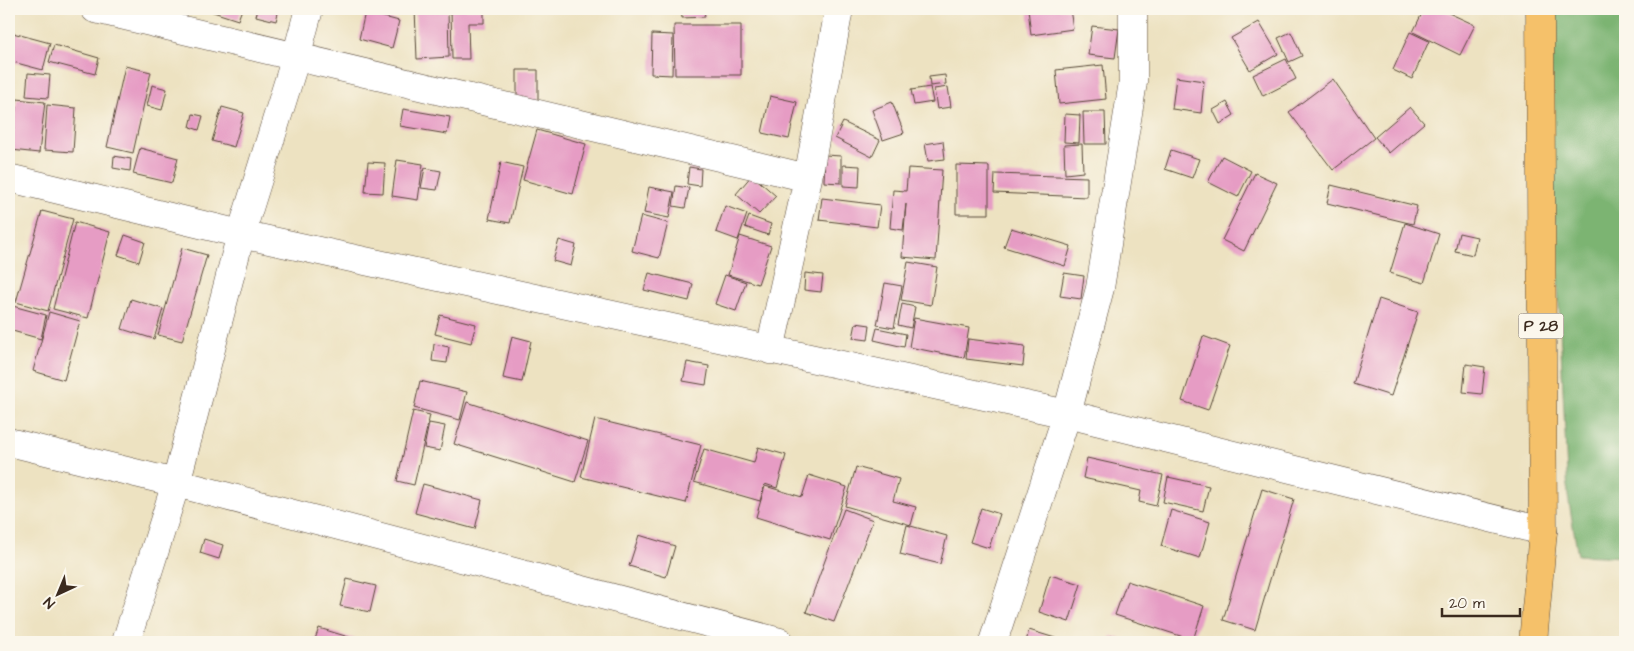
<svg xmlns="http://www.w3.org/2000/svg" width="1634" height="651" viewBox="0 0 1634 651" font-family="'Architects Daughter',sans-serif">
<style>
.forest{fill:#7bb472;stroke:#5b6f48}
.building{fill:#e69cc4}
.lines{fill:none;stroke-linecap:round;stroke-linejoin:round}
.minor-casing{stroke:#564636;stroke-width:29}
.primary-casing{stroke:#564636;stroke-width:29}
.minor{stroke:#fff;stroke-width:28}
.primary{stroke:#f5c16b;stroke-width:28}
.labels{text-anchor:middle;stroke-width:4;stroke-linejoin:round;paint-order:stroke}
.shield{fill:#fbf7ec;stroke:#75685c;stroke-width:1}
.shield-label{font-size:15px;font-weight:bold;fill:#3b2a1e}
</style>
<rect width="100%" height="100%" fill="#fbf7ec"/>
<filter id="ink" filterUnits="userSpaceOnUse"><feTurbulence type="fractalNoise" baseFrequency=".02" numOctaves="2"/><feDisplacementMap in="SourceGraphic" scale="10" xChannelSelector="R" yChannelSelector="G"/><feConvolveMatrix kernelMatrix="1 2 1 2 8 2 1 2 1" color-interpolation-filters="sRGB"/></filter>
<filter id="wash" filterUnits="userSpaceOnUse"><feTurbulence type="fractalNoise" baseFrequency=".0096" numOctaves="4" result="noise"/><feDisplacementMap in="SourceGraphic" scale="20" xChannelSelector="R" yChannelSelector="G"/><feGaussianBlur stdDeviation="1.12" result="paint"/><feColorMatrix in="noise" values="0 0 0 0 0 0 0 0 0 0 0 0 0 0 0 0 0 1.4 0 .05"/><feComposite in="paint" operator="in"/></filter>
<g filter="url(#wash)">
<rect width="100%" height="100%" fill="#ede2c1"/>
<path class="forest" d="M1545 9H1625V557L1578 555 1568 496Z"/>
<g id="blocks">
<path class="building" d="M204 9H242L238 20Z
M258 9H279L276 21 256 16Z
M415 9H448L449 57 417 59Z
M451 9H484V23H468L469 59H452Z
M681 9H704L705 17 682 18Z
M1028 9H1070L1073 29 1031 35Z
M1424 9H1440L1475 25 1460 55 1413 32Z
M365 12 399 21 392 48 359 39Z
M1259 22 1278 54 1250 70 1231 38Z
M674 25H741V75H675Z
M1092 26 1119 29 1115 58 1088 55Z
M9 32 50 43 43 70 9 61Z
M1291 32 1302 56 1289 62 1278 38Z
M1410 32 1429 41 1412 79 1393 70Z
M652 34 673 35 672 75 651 74Z
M54 45 99 58 95 74 49 62Z
M1286 59 1296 79 1263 96 1253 75Z
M1103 65 1106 99 1059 104 1056 70Z
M125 66 151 72 133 153 107 147Z
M517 70H538V103H517Z
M28 73 50 75 48 98 26 96Z
M945 75 946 84 930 86 929 77Z
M1176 77 1204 81 1201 113 1172 109Z
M1333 79 1374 138 1333 170 1289 112Z
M152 85 167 89 162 110 147 106Z
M930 87 933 102 914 105 911 90Z
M948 87 951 107 937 109 934 89Z
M770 96 797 102 789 139 762 133Z
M17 99 45 102 39 153 11 150Z
M892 102 904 133 883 140 872 110Z
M1227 102 1234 115 1220 124 1213 110Z
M47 105 76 108 73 152 44 150Z
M222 107 244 113 234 147 212 141Z
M1410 107 1424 123 1389 153 1375 137Z
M403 109 450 117 447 134 400 126Z
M1083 112H1105L1106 144H1084Z
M193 114 203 116 199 130 190 127Z
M1065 114 1080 115 1079 143 1064 142Z
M843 122 880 140 872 157 835 138Z
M537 130 586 144 573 194 523 180Z
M943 141 945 159 928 161 925 144Z
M1082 144 1083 172 1065 174 1064 145Z
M140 148 178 158 172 183 133 174Z
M1171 150 1199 159 1192 178 1165 169Z
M825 155 841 156V183L824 182Z
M114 156 131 159 130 171 113 168Z
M1222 156 1251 171 1238 197 1208 182Z
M397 160 423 164 418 200 392 196Z
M368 162 385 163 383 193 365 192Z
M501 162 523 167 510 223 489 219Z
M843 165 860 166 859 187 843 186Z
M956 165 989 166V214H956Z
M689 167 701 169 700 186 687 184Z
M425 168 441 171 437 190 421 188Z
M908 168 942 170 936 260 902 257 906 204 903 230 890 228 893 190 906 191Z
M1255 173 1277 183 1244 251 1222 240Z
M995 174 1087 177V197L994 193Z
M752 175 776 196 759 214 736 194Z
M1331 185 1417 206 1413 224 1327 203Z
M676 186 689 188 685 208 673 206Z
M649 187 674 192 669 218 644 213Z
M822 198 880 205 877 227 819 220Z
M725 206 747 214 738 240 716 232Z
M42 211 73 219 48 311 16 302Z
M641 216 668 223 659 258 632 251Z
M749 216 771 224 768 235 745 227Z
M75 222 110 232 88 318 53 309Z
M1405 223 1439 234 1424 283 1390 273Z
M1011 228 1071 246 1065 266 1004 247Z
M1459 233 1477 237 1473 255 1455 251Z
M125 235 145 242 139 262 118 255Z
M740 236 771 246 758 284 728 275Z
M559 240 576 245 571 266 553 261Z
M182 248 207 255 182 341 158 335Z
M908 262 937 267 931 305 901 300Z
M649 273 693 284 689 301 644 290Z
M805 273 823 275 821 292 804 290Z
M1064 273 1084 276 1081 299 1060 296Z
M725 275 746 282 736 311 715 304Z
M885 283 902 286 894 328 877 325Z
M131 299 163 309 154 339 122 329Z
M1379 299 1418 312 1391 396 1353 384Z
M902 304 915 307 911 328 898 325Z
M9 305 46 315 41 339 9 330Z
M49 312 80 321 64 380 33 371Z
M440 315 476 324 471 343 435 334Z
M914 318 969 328 964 358 909 347Z
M856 323 870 325 868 340 853 338Z
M877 328 906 334 904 347 874 340Z
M512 336 531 341 522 382 503 378Z
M1203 336 1230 346 1208 410 1182 401Z
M968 339 1025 346 1023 366 966 359Z
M434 344 449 347 447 363 432 361Z
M687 362 709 366 706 385 683 381Z
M1466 364 1485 367 1482 394 1463 392Z
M420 381 467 392 460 420 414 408Z
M467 402 588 441 575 482 454 444Z
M413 411 430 415 414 485 397 481Z
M595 419 701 445 686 503 581 477Z
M429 423 445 426 440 451 424 448Z
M758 447 786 455 777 488 765 484 760 501 694 482 704 449 754 463Z
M1087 458 1163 475 1156 506 1139 502 1141 491 1083 478Z
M856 467 899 479 893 501 916 507 911 525 845 506Z
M809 475 847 487 830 540 756 517 765 486 802 497Z
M1168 477 1209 486 1203 511 1163 502Z
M423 484 482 500 475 529 415 513Z
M1262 489 1294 499 1255 630 1223 620Z
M981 508 1000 514 989 548 970 542Z
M844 509 873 520 834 622 806 612Z
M1171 510 1210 522 1200 558 1161 546Z
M907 525 947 536 940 564 900 554Z
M639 535 675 546 666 577 629 566Z
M204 539 223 545 219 559 200 553Z
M1050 575 1081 584 1069 622 1039 612Z
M347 579 376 586 370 612 340 606Z
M1127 581 1204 606 1193 640 1115 615Z
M319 628 355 639 354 642H314Z
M1029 630 1068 642H1026Z
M1111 636 1132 642H1109Z"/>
</g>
</g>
<g filter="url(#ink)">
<use href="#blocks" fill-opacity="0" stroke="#564636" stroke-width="1"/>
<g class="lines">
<defs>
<path id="minor" d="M95 9 808 178
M9 178 241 234 1067 414 1543 531
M770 350 808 178 839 9
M9 442 176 483 780 642
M126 642 176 483 241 234 296 57 309 9
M993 642 1067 414 1100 288 1133 82V9"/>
<path id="primary" d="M1533 642 1543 531 1540 9"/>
</defs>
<use href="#minor" class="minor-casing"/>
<use href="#primary" class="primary-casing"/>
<use href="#minor" class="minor"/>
<use href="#primary" class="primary"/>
</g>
</g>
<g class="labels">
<rect class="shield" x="1518.5" y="313.5" width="45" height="25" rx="4"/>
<g class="shield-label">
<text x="1541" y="331">P 28</text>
</g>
</g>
<rect width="1634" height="651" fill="none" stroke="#fbf7ec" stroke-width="30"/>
<g transform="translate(58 594) rotate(224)" stroke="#fbf7ec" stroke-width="4" paint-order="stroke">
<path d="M0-4L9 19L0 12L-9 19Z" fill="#3b2a1e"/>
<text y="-8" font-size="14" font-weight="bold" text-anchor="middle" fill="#3b2a1e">N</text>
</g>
<path d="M1442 608v8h78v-8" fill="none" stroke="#3b2a1e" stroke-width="2.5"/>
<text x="1449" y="608" font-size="15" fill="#3b2a1e" stroke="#fbf7ec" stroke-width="4" paint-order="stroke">20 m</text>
</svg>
